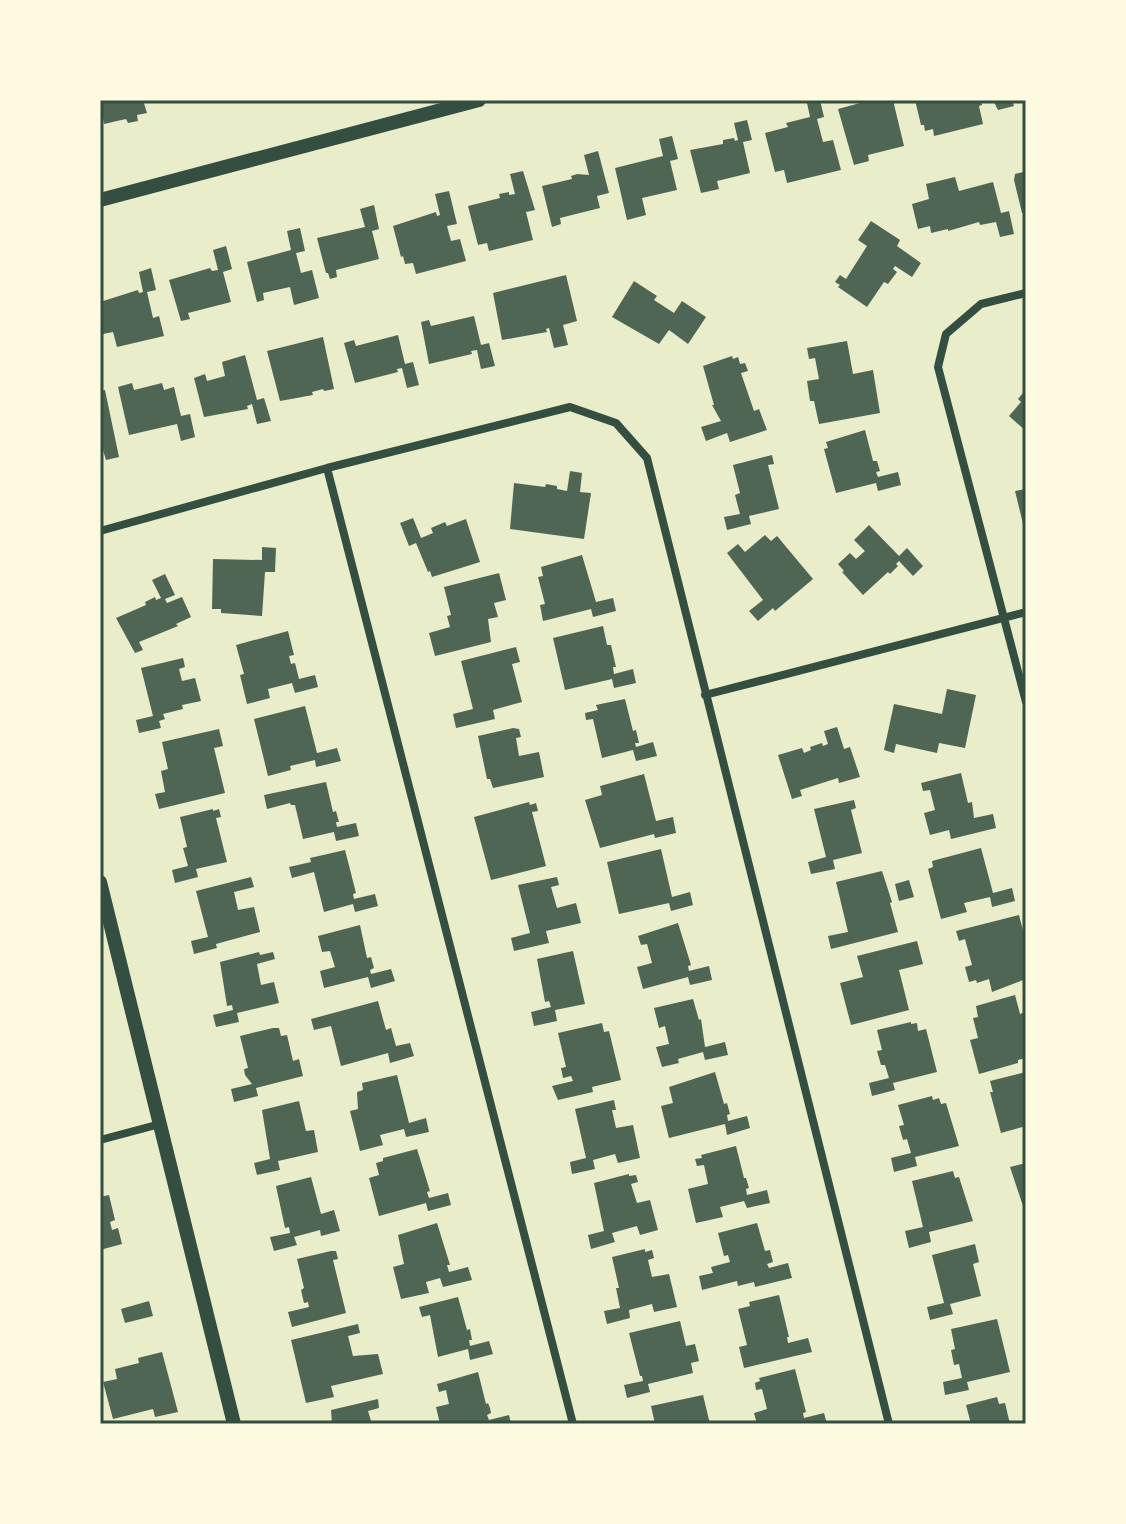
<svg xmlns="http://www.w3.org/2000/svg" width="1126" height="1524" viewBox="0 0 1126 1524" font-family="Quicksand,sans-serif">
<style>
.building{fill:#4f6655}
.lines{fill:none;stroke-linecap:round;stroke-linejoin:round}
.minor{stroke:#344e41;stroke-width:8}
.tertiary{stroke:#344e41;stroke-width:14}
.neatline{fill:none;stroke:#344e41;stroke-width:3}
</style>
<rect width="100%" height="100%" fill="#e9edc9"/>
<path class="building" d="M100 100H143L147 113 137 115 138 121 128 123 126 119 104 124Z
M820 100 824 117 817 119 823 142 833 140 841 170 787 183 784 170 775 172 765 133 788 127 786 123 810 117 807 103Z
M871 100H893L904 146 868 155 869 161 854 165 838 109Z
M915 100H981L982 105 979 106 983 124 934 136 933 129 925 131 924 125H921Z
M993 100H1012L1014 106 998 110Z
M747 120 752 140 743 142 750 173 717 181 719 189 701 193 690 150 723 144V140L734 138 735 141 738 140 734 123Z
M672 136 678 159 670 161 677 190 642 198 646 215 627 220 615 168 663 156 659 139Z
M598 151 609 193 597 196 600 208 560 218 561 224 552 227 542 186 572 179 571 176 577 174 589 175 584 155Z
M523 171 535 210 526 212 533 240 489 251 487 243 478 245 468 206 500 198 499 194 509 192V195L515 194 510 174Z
M1023 172 1026 178V213H1022L1014 180 1015 174Z
M955 177 959 191 993 182 1001 213 1009 211 1014 234 1000 237 996 222 980 225 979 222 948 231V229L931 233 930 226 918 229 912 204 929 199 926 184Z
M449 191 457 224 447 226 451 241 460 239 466 261 416 274 413 263 405 264 403 256 401 257 393 226 436 212 437 216 440 215 435 194Z
M374 205 379 229 372 231 379 259 336 270 337 277 330 279 328 273H326L317 238 365 227 360 209Z
M871 221 900 240 897 246 921 263 912 277 895 266 893 269 897 272 888 284 884 282 867 307 838 287 840 285 835 282 840 275 846 279 867 246 858 240Z
M300 228 305 251 296 253 301 273 312 270 319 298 294 305 290 287 263 293 264 300 257 302 247 262 291 250 287 231Z
M226 246 232 269 223 272 231 302 188 313 190 319 181 321 169 280 210 268 212 271 218 270 213 250Z
M151 268 156 290 147 292 153 318 159 316 164 336 117 347 113 332 103 334 100 302 138 290 139 293 143 292 139 272Z
M566 275 577 321 563 325 568 345 554 348 549 328 546 329 547 332 502 340 493 293Z
M634 281 657 296 654 300 674 313 682 301 706 317 688 344 669 330 659 344 612 317Z
M474 316 481 345 489 343 495 366 481 369 477 350 471 351 472 354 429 364 421 322 429 320 431 326Z
M398 335 405 364 413 362 419 385 407 388 402 368 397 369 398 372 355 383 344 343 354 340 356 346Z
M323 337 334 389 324 391 323 389 312 392 313 395 280 401 267 351Z
M847 341 853 374 873 370 880 413 819 424 814 401H810L807 381 819 379 815 358 809 359 807 348Z
M245 355 257 400 264 398 271 421 257 424 252 404 247 406 248 409 204 417 194 378 205 374 207 381 225 376 222 362Z
M732 356 733 359 738 357 740 364 745 363 748 371 741 373 754 411 759 409 767 430 730 442 727 433 706 441 701 427 721 421 712 405H714L703 366Z
M132 383 134 390 162 383 164 390 174 387 181 416 190 414 195 437 181 441 177 424 129 435 118 387Z
M1026 389V431L1009 416 1021 402 1018 399Z
M105 390 119 457 106 460 100 440V391Z
M865 430 873 461H877L880 471 876 472 878 477 898 472 901 485 878 491 876 483 836 493 824 449 828 448 826 442Z
M772 455 774 464 768 465 779 509 749 516 751 524 727 530 724 517 740 514 735 495 740 493 733 465Z
M570 471 582 473 580 492 591 493 584 539 510 529 514 483 545 487 546 484 557 486V489L567 491Z
M1026 489V532H1025L1015 491Z
M413 518 421 538 433 533 431 528 445 522 447 526 466 519 480 562 432 577 430 571 428 572 416 543 409 546 400 523Z
M869 525 899 556 907 548 923 566 913 576 899 561 896 564 898 566 890 574 888 572 863 595 842 572 844 571 838 564 850 553 856 559 865 551 854 540Z
M765 535 771 541 777 536 813 579 775 611 773 608 758 621 749 611 763 600 727 553 738 544 745 552Z
M262 547 276 548 275 572H265L262 616 221 613V609H212L213 559 262 560Z
M582 555 596 602 613 598 616 611 593 617 591 609 543 621 540 605 545 604 538 577 543 576 541 567Z
M499 573 506 600 494 603 498 617 488 619 491 642 435 656 429 633 450 627 447 616 451 615 444 587Z
M165 574 175 595 165 599 167 603 182 597 191 617 176 624 178 626 139 642 143 650 135 653 116 618 146 605 145 602 155 597 156 600 161 598 152 580Z
M603 626 607 645H611L616 667H613L614 674 633 669 636 683 614 688 612 679 565 690 553 638Z
M288 631 294 655 289 656 291 664 295 663 299 679 315 675 318 687 295 693 292 683 268 689 270 698 247 704 240 675 244 674 236 645Z
M516 647 520 662 512 664 522 702 493 710 495 719 456 728 453 714 473 709 461 661Z
M183 658 185 667 179 669 182 681 195 678 201 701 182 705 183 709 163 714 165 719 159 721 161 728 139 733 136 720 153 716 141 668Z
M947 689 976 695 965 748 939 743 937 753 896 744 894 753 884 750 894 704 942 714Z
M625 699 633 731 636 730 639 743H635L636 747 653 742 657 756 636 761 633 750 602 758 593 719 586 720 585 713 598 710 596 705Z
M305 706 317 753 337 748 341 761 316 767 315 760 290 766 291 770 268 776 254 719Z
M837 727 844 749 850 747 860 777 839 783 838 778 800 790 802 796 792 799 778 755 802 748 804 753 811 750 810 747 822 743 823 746 828 744 824 731Z
M513 728 519 729 521 737 516 738 519 756 539 752 544 777 493 788 490 779H487L478 736Z
M219 729 223 746 214 748 225 793 159 809 155 794 165 792 161 771 168 769 162 742Z
M961 773 968 803 972 802 974 818 993 814 996 828 951 839 949 830 930 835 924 813 935 810 930 790 923 791 921 783Z
M644 774 656 821 673 817 676 833 655 838 654 834 600 848 585 800 602 795 600 786Z
M326 782 333 812 336 811 339 822H336L337 827 356 823 359 836 336 841 334 832 303 839 295 805H291L290 803 267 809 264 795Z
M854 800 856 808 851 810 862 853 833 860 835 869 811 874 808 862 826 857 814 809Z
M529 802 530 805 536 803 538 811 532 812 546 866 491 880 474 817Z
M213 809V811L219 809 221 817 216 818 227 862 196 869 198 877 175 883 172 870 188 866 183 848 187 847 180 817Z
M981 848 993 893 1012 888 1015 901 992 907 990 897 964 903 967 912 941 919 928 869 933 867 932 861Z
M661 849 672 897 690 892 693 905 671 911 669 903 619 914 607 862Z
M345 850 356 893 353 894 354 899 375 894 378 906 355 912 353 904 324 912 314 872 292 878 289 867 311 862 310 858Z
M882 871 892 902 890 903 898 932 831 949 828 936 848 932 836 882Z
M251 877 254 887 234 892 238 910 254 907 260 932 216 944 217 948 194 954 191 941 208 937 196 891Z
M557 877 559 885 551 887 557 908 576 903 581 923 546 931 549 943 514 951 511 938 530 933 518 885Z
M909 880 914 897 899 901 895 884Z
M1019 915 1026 942V979L992 992 989 979 977 983 976 980 969 982 965 967 972 965 965 939 959 941 956 931Z
M678 923 691 965 688 966 689 971 709 966 712 980 690 985 688 977 643 989 637 967 652 963 647 944 641 945 638 936Z
M360 925 367 958 371 957 374 968 370 970 371 974 391 969 395 981 371 988 368 977 324 988 320 971 335 967 330 951 322 952 318 936Z
M917 941 923 964 899 970 909 1010 851 1025 840 983 863 977 857 956Z
M573 951 585 1004 555 1010 557 1021 534 1026 531 1012 551 1007 549 1001 545 1002 537 959Z
M259 952 260 955 273 952 275 959 257 964 261 985 274 982 279 1003 237 1013 239 1022 216 1027 213 1015 233 1010 232 1005 227 1006 220 962Z
M1015 995 1020 1014 1025 1012 1026 1015V1028L1024 1029 1026 1058 1018 1060V1063L979 1074 970 1040 978 1038 973 1018 978 1017 976 1006Z
M693 999 699 1020 701 1019 705 1047 725 1042 728 1055 705 1060 703 1052 678 1059 679 1063 662 1067 656 1047 669 1044 665 1026 659 1028 654 1008Z
M378 1001 386 1030 391 1028 396 1046 410 1043 414 1056 390 1063 388 1053 341 1066 331 1026 314 1030 311 1019Z
M911 1022V1024L917 1023 918 1031 926 1029 937 1072 893 1083 895 1090 872 1096 869 1083 889 1078 885 1065H881L877 1051 882 1050 877 1030Z
M602 1023 604 1032 609 1031 621 1080 592 1087 593 1092 558 1100 552 1086 573 1081 571 1076 563 1078 561 1068 566 1067 558 1033Z
M273 1028H279L281 1036 287 1035 293 1061 299 1059 303 1076 256 1088 258 1096 234 1102 231 1089 252 1084 245 1075 244 1069 248 1068 240 1036Z
M715 1072 724 1104 727 1103 730 1114 727 1115 728 1121 747 1116 750 1128 727 1135 725 1124 669 1138 661 1106 673 1103 669 1087Z
M1026 1072V1126L1001 1133 990 1092H993L990 1081Z
M397 1075 409 1123 426 1118 429 1132 406 1137 404 1129 380 1135 383 1145 360 1151 350 1111 358 1109 357 1092 363 1090 362 1083Z
M932 1096 933 1100 939 1098 941 1104 946 1103 959 1146 915 1157 917 1166 894 1172 891 1158 911 1153 907 1139 903 1140 899 1126 904 1125 898 1105Z
M614 1100 616 1110H612L616 1128 633 1125 640 1158 618 1163 615 1154 593 1160 595 1169 572 1174 570 1162 586 1158 575 1109Z
M299 1101 306 1131 314 1130 318 1152 278 1161 280 1170 257 1175 254 1163 270 1159 262 1110Z
M736 1146 744 1178H746L749 1188 746 1189 747 1195 767 1190 770 1203 747 1208 744 1201 720 1207 723 1217 696 1223 688 1189 708 1184 704 1165 697 1166 695 1159 702 1158 701 1155Z
M417 1149 430 1191 427 1192 429 1198 448 1193 451 1205 428 1211 426 1203 379 1216 369 1178 379 1175 376 1163 383 1161V1158Z
M1026 1163V1205L1023 1206 1010 1167Z
M953 1171 955 1178 959 1177 973 1221 929 1232 931 1242 909 1248 905 1231 923 1227 912 1181Z
M629 1174V1176L636 1175 638 1182 631 1184 637 1203 650 1200 658 1230 640 1235 637 1226 612 1233 615 1242 591 1249 588 1235 604 1231 594 1183Z
M311 1177 321 1214 334 1210 340 1231 321 1236 320 1230 294 1237 297 1245 274 1251 270 1237 290 1233 289 1227 285 1228 276 1186Z
M109 1195 115 1220 110 1222 112 1230 118 1228 122 1244 100 1250V1197Z
M437 1223 450 1265H447L449 1272 468 1267 472 1280 443 1287 440 1278 426 1282 429 1293 401 1299 393 1267 404 1264 398 1235Z
M757 1223 765 1251 770 1250 773 1262 767 1264 769 1268 788 1263 792 1278 755 1287 754 1282 738 1286 737 1281 702 1290 699 1276 713 1273 711 1267 730 1262 728 1255 724 1256 718 1233Z
M975 1244 979 1262 973 1264 981 1296 950 1304 953 1314 930 1320 927 1307 944 1303 932 1255Z
M645 1249V1252L652 1250 654 1258 648 1260 652 1277 669 1274 677 1307 654 1312 652 1304 629 1310 630 1318 607 1324 604 1311 620 1308 616 1288H619L612 1257Z
M331 1251H336L338 1259 333 1260 346 1313 292 1327 288 1312 309 1307 308 1302 304 1303 301 1290 304 1288 297 1259Z
M779 1295 789 1337H787L788 1343 808 1338 812 1352 744 1368 739 1347 747 1345 738 1309 750 1306 749 1302Z
M458 1297 467 1330 470 1329 472 1340H469L470 1346 489 1341 493 1354 470 1360 468 1349 438 1357 430 1315 422 1317 419 1307Z
M149 1301 153 1316 125 1323 121 1309Z
M997 1319 1010 1372 967 1382 969 1390 945 1395 943 1382 962 1378 959 1364 954 1365 951 1350 955 1349 951 1329Z
M680 1321 686 1346 695 1344 699 1361 691 1363 693 1373 648 1384 650 1392 627 1398 624 1385 643 1381 642 1376H640L629 1333Z
M358 1324 360 1333 348 1336 353 1356 378 1354 383 1374 331 1386 334 1397 306 1403 291 1340Z
M162 1352 178 1412 155 1417 153 1409 113 1419 103 1382 117 1379 115 1369 139 1363 138 1358Z
M795 1369 806 1412 803 1413 804 1418 824 1413 827 1424H757L754 1413 767 1409 762 1389 756 1390 755 1383 760 1381 759 1378Z
M478 1372 486 1404 488 1403 490 1408 491 1413 487 1415 489 1420 509 1415 511 1424H440L436 1407 449 1404 446 1390 439 1392 437 1384Z
M703 1395 710 1424H655L651 1406Z
M997 1397 999 1404 1005 1403 1010 1424H971L966 1405Z
M378 1399 379 1408 368 1411 372 1424H332L331 1410Z"/>
<g class="lines">
<path class="minor" d="M1026 293 981 304 946 334 938 367 1026 702
M327 468 573 1424
M100 531 327 468 570 407 616 423 647 458 889 1424
M705 695 1026 612
M100 1140 160 1124"/>
<path class="tertiary" d="M100 200 479 100
M100 882 234 1424"/>
</g>
<rect width="1126" height="1524" fill="none" stroke="#fefae0" stroke-width="204"/>
<rect x="102" y="102" width="922" height="1320" class="neatline"/>
</svg>
